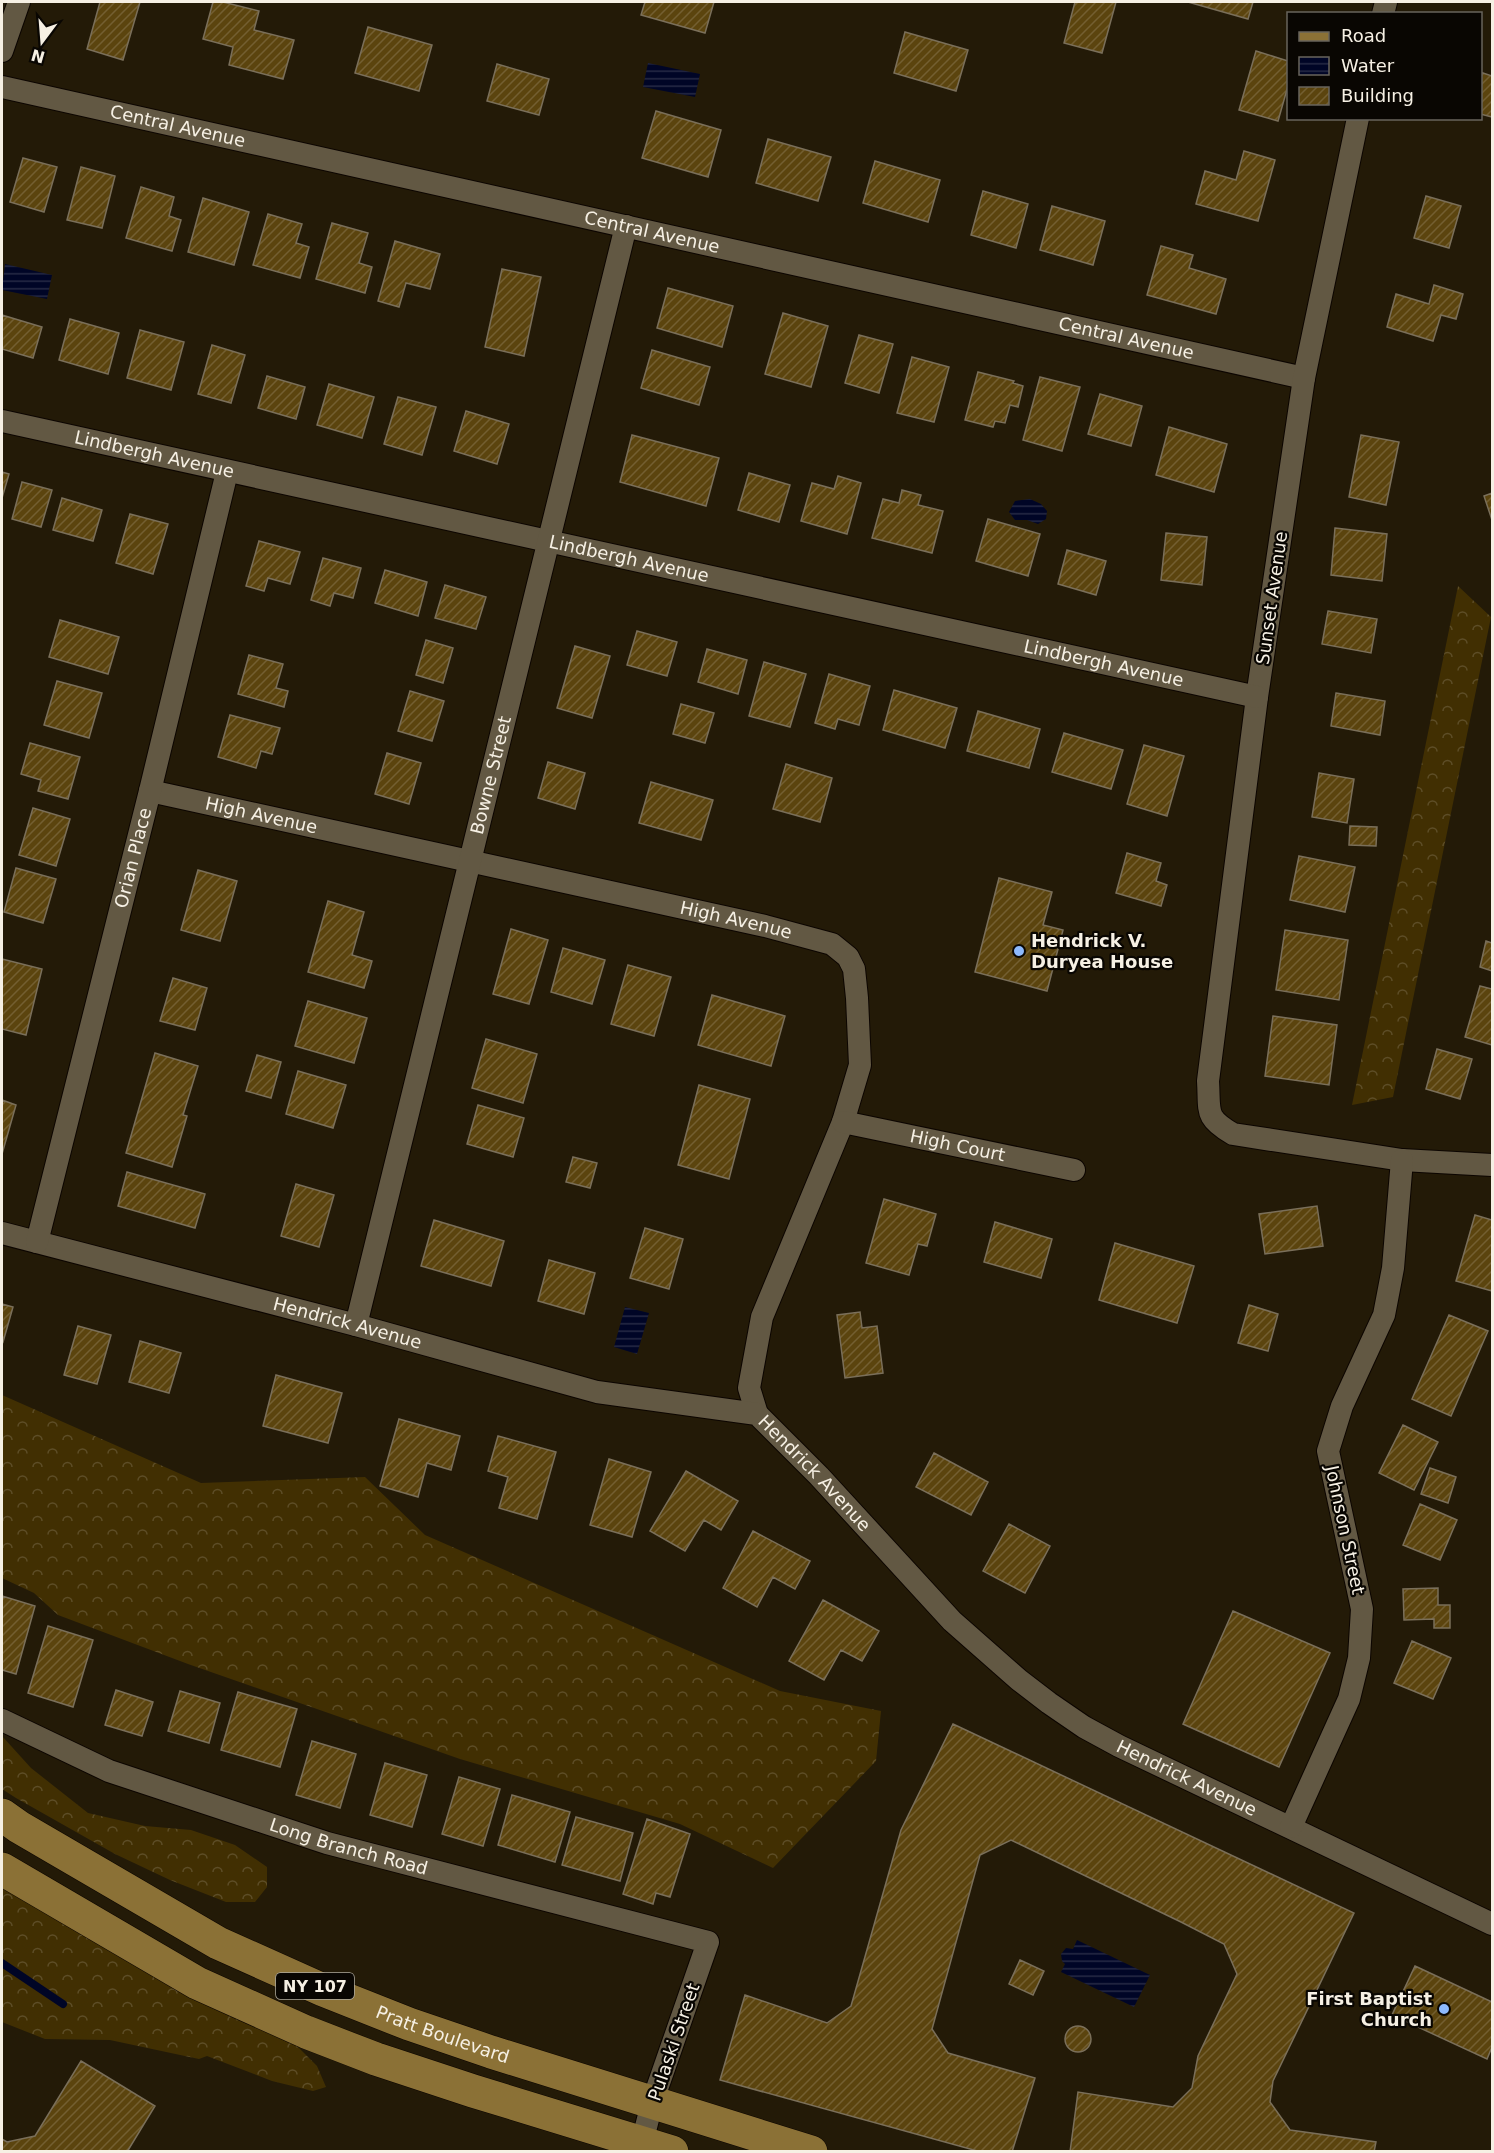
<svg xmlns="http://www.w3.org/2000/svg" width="1494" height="2153" viewBox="0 0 1494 2153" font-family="'DejaVu Sans',sans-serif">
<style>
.forest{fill:url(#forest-crowns)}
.water{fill:url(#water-rules)}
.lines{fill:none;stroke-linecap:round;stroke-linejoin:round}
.stream{stroke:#000526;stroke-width:8}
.building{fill:url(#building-hatch);stroke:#7a6f5a;stroke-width:1.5}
.minor-casing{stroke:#0c0500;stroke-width:24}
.primary-casing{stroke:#0c0500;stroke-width:34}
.minor{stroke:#625843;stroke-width:22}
.primary{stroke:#8b7136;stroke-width:33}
.poi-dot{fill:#8db9fc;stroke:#090602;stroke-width:2}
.labels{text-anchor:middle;stroke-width:4.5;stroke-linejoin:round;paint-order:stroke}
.shield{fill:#090602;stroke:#afaaa0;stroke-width:1.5}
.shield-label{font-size:16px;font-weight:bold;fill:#f6f0e4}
.street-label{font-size:18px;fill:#f6f0e4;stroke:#090602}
.poi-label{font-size:18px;font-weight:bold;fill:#f6f0e4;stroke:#090602;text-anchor:start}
</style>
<defs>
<pattern id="forest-crowns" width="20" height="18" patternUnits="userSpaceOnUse" patternTransform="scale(1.5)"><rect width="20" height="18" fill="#412f02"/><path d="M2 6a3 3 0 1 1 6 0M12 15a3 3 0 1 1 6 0" fill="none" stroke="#5d4d27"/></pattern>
<pattern id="water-rules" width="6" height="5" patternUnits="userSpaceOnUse" patternTransform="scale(1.5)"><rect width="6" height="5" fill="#000526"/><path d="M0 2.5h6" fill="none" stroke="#262a45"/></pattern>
<pattern id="building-hatch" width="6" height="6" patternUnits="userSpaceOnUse" patternTransform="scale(1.5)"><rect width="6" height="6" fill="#5b440e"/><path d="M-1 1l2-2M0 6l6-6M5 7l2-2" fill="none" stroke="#735f31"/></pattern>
</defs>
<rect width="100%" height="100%" fill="#231a07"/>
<path class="forest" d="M1458 586 1491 617 1393 1097 1352 1105Z
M2 1395 201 1483 365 1477 425 1535 780 1691 881 1711 876 1761 773 1868 680 1824 460 1759 188 1664 58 1615 34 1593 2 1578Z
M2 1736 31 1768 88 1813 145 1826 191 1830 235 1845 267 1867V1887L255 1902H226L170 1880 115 1854 16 1798 2 1789Z
M2 1871 297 2046 317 2066 326 2087 313 2091 272 2081 207 2056 199 2059 110 2040 45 2039 2 2022Z"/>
<path class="water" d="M648 63 700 74 695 97 643 87Z
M5 264 52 275 47 299 2 290Z
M1030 499 1041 504 1047 511 1046 519 1038 524 1027 520H1015L1009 512 1015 501Z
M625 1307 649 1313 637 1354 614 1347Z
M1077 1940 1150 1975 1134 2007 1061 1972 1065 1964 1062 1961 1061 1954 1066 1948 1073 1949Z"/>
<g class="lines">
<path class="stream" d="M2 1963 63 2004"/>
</g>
<path class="building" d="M100 2H140L123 60 87 49Z
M213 2H223L259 11 254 30 294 40 283 79 229 65 233 47 203 39Z
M645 2H714L705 33 641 15Z
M1075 2H1116L1102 53 1064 43Z
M1188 2H1253L1248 19Z
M368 27 432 45 419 91 355 73Z
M905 32 968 50 956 91 894 73Z
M1256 51 1288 61V86L1278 121 1239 110Z
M497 64 549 79 539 115 487 101Z
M1480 72 1492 76V117L1480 114Z
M656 111 721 130 708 177 642 158Z
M768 139 831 157 818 201 756 183Z
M1244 151 1275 160 1258 221 1196 204 1205 171 1236 180Z
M23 158 57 167 44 212 10 202Z
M875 161 940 180 928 222 863 203Z
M81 167 115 176 102 228 67 220Z
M141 187 174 197 169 216 181 220 172 251 126 238Z
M983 191 1028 204 1016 248 971 235Z
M1426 196 1461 206 1449 248 1414 238Z
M203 198 249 212 234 265 188 252Z
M1052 206 1105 221 1093 265 1040 250Z
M268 214 302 224 296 243 309 247 300 278 253 265Z
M332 223 368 233 359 263 372 267 365 293 316 279Z
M395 241 440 254 430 289 406 283 399 307 378 301Z
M1161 246 1193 255 1189 268 1226 279 1216 314 1147 295Z
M502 269 541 277 524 356 485 347Z
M1434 285 1463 294 1456 319 1441 315 1433 341 1387 327 1396 294 1429 304Z
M668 288 733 306 722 347 657 328Z
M783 313 828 326 811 387 765 374Z
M2 315 42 327 33 358 2 349Z
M70 319 119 333 108 374 59 360Z
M140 330 184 342 171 390 127 378Z
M859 335 893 344 879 393 845 383Z
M212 345 245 355 231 403 198 394Z
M652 350 710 367 699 405 641 388Z
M912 357 949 367 934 422 897 413Z
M978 372 1014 381 1013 383 1023 386 1018 407 1010 405 1005 423 995 421 993 427 965 420Z
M267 376 305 387 296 419 258 408Z
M1040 377 1080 387 1062 451 1023 440Z
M329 384 374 397 362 438 317 425Z
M1100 394 1142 406 1131 446 1088 434Z
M398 397 436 407 422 455 384 444Z
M466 411 509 424 497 464 454 451Z
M1169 427 1227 444 1214 492 1156 475Z
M632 435 719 458 706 506 620 482Z
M1361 435 1399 442 1386 505 1349 497Z
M2 472 9 474 2 498Z
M749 473 790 485 779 522 738 510Z
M838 476 861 483 847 534 801 521 812 483 834 489Z
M22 482 52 490 41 527 12 519Z
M902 490 921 495 918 505 943 511 932 553 872 538 883 499 899 503Z
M1492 493V520L1484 496Z
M62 498 102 510 93 541 53 530Z
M130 514 168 524 153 574 116 563Z
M988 519 1040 534 1028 576 976 561Z
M1335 528 1387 534 1382 581 1331 575Z
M1166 533 1207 537 1202 585 1161 580Z
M259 541 300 552 290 584 268 578 264 591 246 586Z
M1067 550 1106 561 1096 595 1058 584Z
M323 558 361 568 353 598 334 593 330 606 311 600Z
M385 570 427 582 418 616 375 603Z
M445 585 486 597 476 629 435 618Z
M1328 611 1377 619 1371 653 1322 644Z
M60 620 119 637 108 674 49 657Z
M637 631 677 642 667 676 627 665Z
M426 640 453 648 443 683 416 675Z
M575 646 610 656 592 718 557 708Z
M707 649 747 660 738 694 698 682Z
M249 655 283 664 276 688 288 691 284 707 238 694Z
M764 662 806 674 790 727 749 716Z
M829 674 870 686 859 725 838 719 835 729 815 723Z
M57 681 102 693 89 738 44 725Z
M894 690 957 708 945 748 883 730Z
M410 691 444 701 432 741 398 731Z
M1336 693 1385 701 1380 735 1331 726Z
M681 704 714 713 705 743 673 734Z
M978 711 1040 729 1029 768 967 751Z
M230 715 280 728 272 754 261 751 256 768 218 757Z
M1064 733 1123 750 1111 789 1052 772Z
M30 743 80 757 68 799 38 791 41 780 21 774Z
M1144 745 1184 756 1167 816 1127 804Z
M387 753 421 763 409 804 375 794Z
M548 762 585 773 575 809 538 798Z
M786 764 832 778 820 822 773 809Z
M1319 773 1354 779 1347 823 1312 817Z
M651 782 713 800 701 840 639 823Z
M33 808 70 819 56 866 19 855Z
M1350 826 1377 827 1376 846 1349 845Z
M1127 853 1161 863 1156 881 1167 885 1161 906 1116 893Z
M1299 856 1355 867 1345 912 1290 900Z
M16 868 56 879 43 923 4 912Z
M198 870 237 881 220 941 181 930Z
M999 878 1052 892 1043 925 1063 930 1047 991 975 972Z
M328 901 364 912 352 955 372 961 364 988 308 972Z
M511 929 548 940 529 1004 493 994Z
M1285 930 1348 940 1339 1000 1276 990Z
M1486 941 1492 943V971L1480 967Z
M563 948 605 960 592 1004 551 992Z
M2 959 42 969 26 1035 2 1029Z
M628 965 671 977 654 1036 611 1024Z
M173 978 207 988 195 1030 160 1021Z
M1480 986 1492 989V1045L1465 1037Z
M712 995 785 1016 771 1066 698 1045Z
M308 1001 367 1018 354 1063 295 1046Z
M1273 1016 1337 1025 1329 1085 1265 1076Z
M486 1039 537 1054 523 1103 472 1088Z
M1437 1049 1472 1059 1460 1099 1426 1089Z
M155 1053 198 1066 183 1115 187 1116 172 1167 126 1153Z
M257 1055 281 1062 271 1098 246 1091Z
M298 1071 346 1085 333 1128 286 1114Z
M699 1085 750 1099 729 1179 678 1165Z
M2 1100 16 1105 2 1154Z
M478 1105 524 1118 513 1157 467 1144Z
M573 1157 597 1163 590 1188 566 1182Z
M127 1172 205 1194 195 1228 118 1206Z
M296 1184 334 1195 319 1247 281 1236Z
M884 1199 936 1214 927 1246 918 1244 909 1275 866 1263Z
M1317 1206 1323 1246 1265 1254 1259 1214Z
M1475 1215 1492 1220V1291L1456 1281Z
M434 1220 504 1241 491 1286 421 1266Z
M995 1222 1052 1239 1041 1278 984 1262Z
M645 1228 683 1239 669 1289 630 1278Z
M1115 1243 1194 1266 1177 1323 1099 1300Z
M549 1260 595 1273 584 1314 538 1301Z
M2 1304 13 1307 3 1342 2 1341Z
M1249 1305 1278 1314 1268 1351 1238 1343Z
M860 1312 862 1328 877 1326 883 1373 845 1378 837 1315Z
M1449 1315 1488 1331 1451 1416 1412 1399Z
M78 1326 111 1335 97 1384 64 1375Z
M140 1341 181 1353 169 1393 129 1382Z
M276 1375 342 1393 328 1443 263 1426Z
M399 1419 460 1436 451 1470 427 1463 418 1497 380 1486Z
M1403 1425 1438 1442 1414 1490 1379 1473Z
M498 1436 556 1452 537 1519 499 1508 508 1477 488 1471Z
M934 1453 988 1482 971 1515 916 1487Z
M609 1459 651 1472 632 1537 590 1525Z
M1430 1468 1456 1477 1448 1503 1421 1494Z
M686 1471 738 1501 721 1530 704 1520 685 1551 650 1531Z
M1420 1504 1457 1520 1440 1560 1403 1545Z
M1009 1524 1050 1546 1025 1593 983 1571Z
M753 1531 810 1561 795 1589 773 1577 757 1607 723 1588Z
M1438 1588V1605H1450V1628H1434V1619L1404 1620 1403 1589Z
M2 1596 35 1606 16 1674 2 1670Z
M823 1600 879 1631 862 1661 841 1650 824 1680 789 1661Z
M1233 1611 1330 1653 1279 1767 1183 1724Z
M48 1626 93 1640 73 1707 28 1693Z
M1412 1641 1451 1658 1433 1699 1394 1683Z
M116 1690 153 1702 142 1736 105 1725Z
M180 1691 220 1703 209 1743 168 1731Z
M238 1692 297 1709 280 1767 221 1750Z
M953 1724 1354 1913 1273 2081 1270 2102 1290 2130 1376 2142 1374 2152H1070L1078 2092 1173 2107 1192 2088 1198 2056 1237 1974 1224 1944 1181 1922 1011 1840 980 1855 932 2029 948 2053 1035 2078 1012 2152H981L720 2080 745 1995 827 2023 851 2006 901 1830Z
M312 1741 356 1754 340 1808 296 1795Z
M385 1763 427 1775 412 1827 370 1815Z
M459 1777 500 1789 483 1846 442 1834Z
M512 1795 570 1812 555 1862 498 1845Z
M576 1817 633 1833 620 1881 562 1865Z
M647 1819 690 1834 670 1897 656 1893 653 1904 623 1894Z
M1020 1960 1044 1971 1033 1995 1009 1984Z
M1415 1966 1492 2002V2047L1487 2059 1392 2015Z
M1065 2039a13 13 0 1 1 26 0a13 13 0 1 1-26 0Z
M81 2061 155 2106 127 2152H2V2139L7 2142 35 2136Z"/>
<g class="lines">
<defs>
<g id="minor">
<path d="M1383 14 1386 2"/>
<path d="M2 51 19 2"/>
<path id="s1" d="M2 87 1304 378"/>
<path d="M1358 118 1304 378 1257 697 1208 1081C1210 1112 1204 1117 1233 1134L1402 1160 1492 1165"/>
<path id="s2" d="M2 421 1257 697"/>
<path id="s3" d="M150 791 765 926 832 944 848 957 854 969 857 998 860 1065 843 1122 762 1317 749 1388 757 1414"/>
<path id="s4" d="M843 1122 1074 1170"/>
<path id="s5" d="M2 1233 356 1325 597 1392 757 1414 819 1476 952 1621 1019 1680 1049 1703 1084 1727 1119 1746 1492 1924"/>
<path id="s6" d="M37 1242 150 791 227 472"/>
<path id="s7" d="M356 1325 626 226"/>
<path id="s8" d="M2 1720 109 1771 327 1843 708 1942 652 2103 642 2143 635 2152"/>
<path d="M1291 1827 1349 1699 1359 1658 1362 1609 1328 1451 1342 1406 1384 1315 1393 1268 1402 1160"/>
</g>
<g id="primary">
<path id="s9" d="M2 1815 19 1827 218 1943 323 1990 409 2024 491 2052 811 2152"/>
<path d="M2 1869 197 1983 306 2032 376 2059 473 2091 672 2152"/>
</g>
</defs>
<use href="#minor" class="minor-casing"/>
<use href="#primary" class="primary-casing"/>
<use href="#minor" class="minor"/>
<use href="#primary" class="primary"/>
</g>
<g class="poi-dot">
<circle cx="1019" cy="951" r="6"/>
<circle cx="1444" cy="2009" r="6"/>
</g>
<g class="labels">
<rect class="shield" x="276" y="1973" width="78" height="26" rx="4.5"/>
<g class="shield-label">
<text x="315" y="1992">NY 107</text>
</g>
<g class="street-label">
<text dy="6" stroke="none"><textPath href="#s1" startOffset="180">Central Avenue</textPath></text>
<text dy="6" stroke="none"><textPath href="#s1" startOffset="666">Central Avenue</textPath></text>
<text dy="6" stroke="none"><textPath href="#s1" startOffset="1152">Central Avenue</textPath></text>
<text dy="6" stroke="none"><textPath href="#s2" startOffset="156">Lindbergh Avenue</textPath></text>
<text dy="6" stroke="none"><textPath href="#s2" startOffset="642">Lindbergh Avenue</textPath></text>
<text transform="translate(1272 598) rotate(-82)" y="6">Sunset Avenue</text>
<text dy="6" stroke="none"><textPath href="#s2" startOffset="1128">Lindbergh Avenue</textPath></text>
<text dy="6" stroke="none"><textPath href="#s7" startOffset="566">Bowne Street</textPath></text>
<text dy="6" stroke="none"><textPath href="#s3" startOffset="114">High Avenue</textPath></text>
<text dy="6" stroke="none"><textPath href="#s6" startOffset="396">Orian Place</textPath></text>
<text dy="6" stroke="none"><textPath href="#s3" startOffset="600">High Avenue</textPath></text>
<text dy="6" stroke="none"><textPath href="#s4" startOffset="117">High Court</textPath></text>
<text dy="6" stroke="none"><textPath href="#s5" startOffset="357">Hendrick Avenue</textPath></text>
<text dy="6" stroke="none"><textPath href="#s5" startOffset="860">Hendrick Avenue</textPath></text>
<text transform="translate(1345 1530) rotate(78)" y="6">Johnson Street</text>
<text dy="6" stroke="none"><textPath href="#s5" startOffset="1346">Hendrick Avenue</textPath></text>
<text dy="6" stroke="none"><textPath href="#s8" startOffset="370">Long Branch Road</textPath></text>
<text dy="6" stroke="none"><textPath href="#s9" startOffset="494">Pratt Boulevard</textPath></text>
<text transform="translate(674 2042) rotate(-71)" y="6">Pulaski Street</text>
</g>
<g class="poi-label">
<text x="1031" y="947">Hendrick V.<tspan x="1031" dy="21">Duryea House</tspan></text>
<text x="1432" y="2005" text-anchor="end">First Baptist<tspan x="1432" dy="21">Church</tspan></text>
</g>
</g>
<rect width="1494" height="2153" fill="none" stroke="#f6f0e4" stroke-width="6"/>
<rect x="1287" y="12" width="195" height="108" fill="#090602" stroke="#68645c" stroke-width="1.5"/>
<rect x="1299" y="32" width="30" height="9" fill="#8b7136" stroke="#68645c" stroke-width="1.5"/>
<text x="1341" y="42" font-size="18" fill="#f6f0e4">Road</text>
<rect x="1299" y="57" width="30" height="18" fill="url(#water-rules)" stroke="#68645c" stroke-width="1.5"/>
<text x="1341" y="72" font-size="18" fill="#f6f0e4">Water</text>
<rect x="1299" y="87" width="30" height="18" fill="url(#building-hatch)" stroke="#68645c" stroke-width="1.5"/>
<text x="1341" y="102" font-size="18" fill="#f6f0e4">Building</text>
<g transform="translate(42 42) rotate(196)" stroke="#090602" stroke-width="4.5" paint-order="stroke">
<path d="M0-4.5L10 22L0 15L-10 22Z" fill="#f6f0e4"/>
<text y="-9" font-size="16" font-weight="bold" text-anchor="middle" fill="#f6f0e4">N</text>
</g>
</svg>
